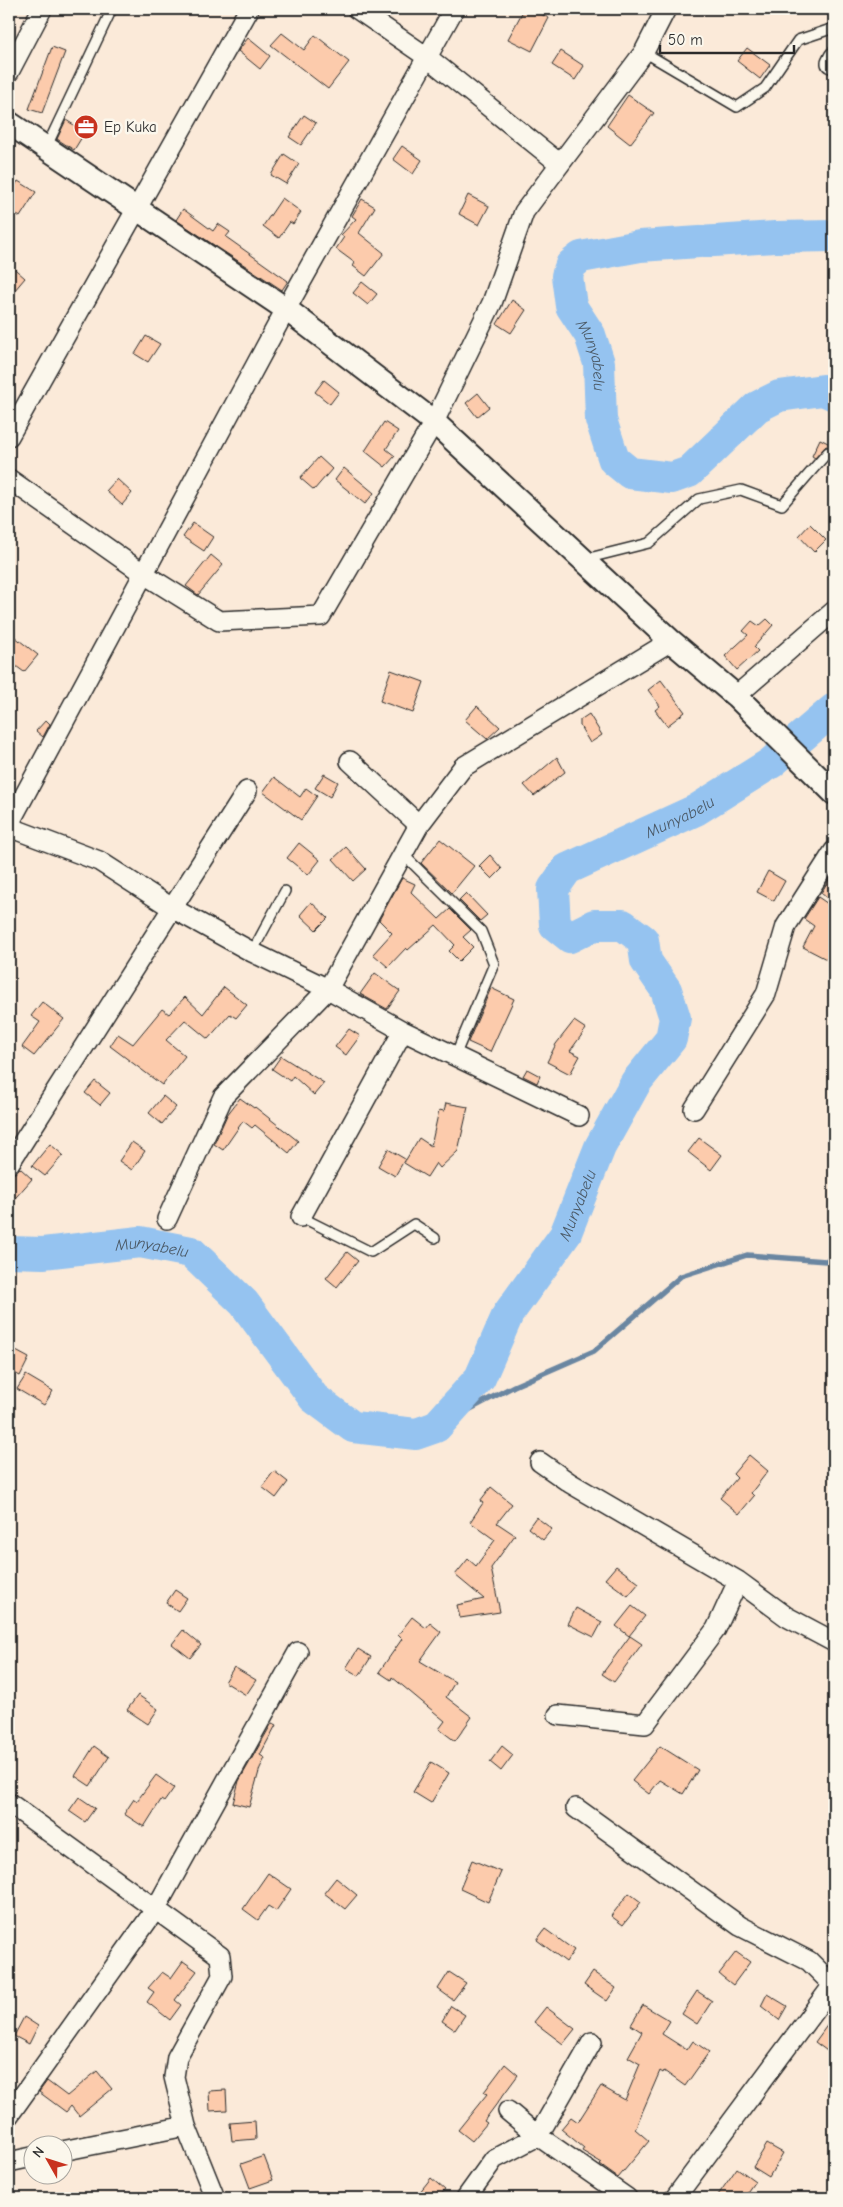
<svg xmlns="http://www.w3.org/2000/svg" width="843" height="2207" viewBox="0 0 843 2207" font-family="'Comic Neue',sans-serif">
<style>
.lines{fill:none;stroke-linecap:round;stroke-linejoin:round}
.stream{stroke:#6b86a1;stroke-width:5.5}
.river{stroke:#95c3f0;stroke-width:32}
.building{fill:#fccbac;stroke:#2b2b2b}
.service-casing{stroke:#2b2b2b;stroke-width:12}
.minor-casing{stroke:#2b2b2b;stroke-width:22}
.tertiary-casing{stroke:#2b2b2b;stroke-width:26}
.service{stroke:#fbf7ec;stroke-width:9}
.minor{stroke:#fbf7ec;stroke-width:19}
.tertiary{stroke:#fbf7ec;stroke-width:22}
.labels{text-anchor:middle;stroke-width:5;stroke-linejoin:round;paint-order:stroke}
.poi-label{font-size:15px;fill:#2b2b2b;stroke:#fbf7ec;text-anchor:start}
.water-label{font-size:16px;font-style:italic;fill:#4b5966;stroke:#fbf7ec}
</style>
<rect width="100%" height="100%" fill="#fbead9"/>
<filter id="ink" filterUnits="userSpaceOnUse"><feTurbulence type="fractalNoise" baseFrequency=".02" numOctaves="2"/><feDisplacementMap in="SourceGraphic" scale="10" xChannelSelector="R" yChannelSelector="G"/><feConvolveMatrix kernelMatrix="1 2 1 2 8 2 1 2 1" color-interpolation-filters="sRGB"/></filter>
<g filter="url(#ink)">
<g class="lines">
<path class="stream" d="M436 1427 514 1386 594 1351 681 1276 747 1255 826 1261 834 1258"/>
<g class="river">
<path id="s1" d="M834 236 775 237 640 246 581 257 571 265 567 276 571 306 590 335 599 363 601 420 614 460 630 473 672 478 689 472 757 407 779 396 823 390 834 395"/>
<path id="s2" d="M9 1252 43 1253 140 1242 191 1252 244 1303 314 1398 353 1427 416 1434 436 1427 480 1378 508 1314 565 1235 600 1147 636 1082 671 1039 675 1018 666 990 646 961 643 940 623 925H594L570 937 555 925 553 889 567 869 696 810 771 763 834 709"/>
</g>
</g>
<path class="building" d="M524 9H530L549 18 532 51 508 39Z
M282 33 304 50 315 35 349 62 328 89 271 45Z
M248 38 270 56 260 69 238 51Z
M52 47 65 52 42 113 29 109Z
M747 48 770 65 760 79 737 61Z
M561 51 584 66 575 80 552 65Z
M628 95 654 113 630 144 607 126Z
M304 115 316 123 301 145 289 137Z
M66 120 85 132 74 150 57 139Z
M402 146 422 160 413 174 393 159Z
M284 154 299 164 286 184 271 175Z
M18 181 36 192 20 217 9 209V195Z
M468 195 489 206 479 225 459 214Z
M282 198 301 212 293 224 290 222 279 238 263 226Z
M362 199 375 207 359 233 384 253 366 276 353 266 355 263 336 249 344 237 341 235 356 219 352 216Z
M183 209 213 231 218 224 230 232 226 237 288 281 282 290 176 220Z
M9 264 25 278 9 297Z
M362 282 377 294 368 305 353 293Z
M512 300 526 310 511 333 497 324Z
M146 336 160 344 148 362 135 354Z
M324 380 339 392 330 404 315 392Z
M478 393 489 407 477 417 466 403Z
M384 422 398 431 386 449 395 456 385 467 365 451Z
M820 439 834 446 833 448 826 446 815 458 812 456Z
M319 457 332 469 314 490 300 478Z
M344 468 374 493 365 504 335 480Z
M117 479 132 493 122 505 106 491Z
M193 523 213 537 204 551 183 537Z
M810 524 826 540 814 552 799 536Z
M211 555 223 565 198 595 186 586Z
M767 619 773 625 754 647 758 651 737 670 725 656 748 635 743 631 752 621 759 626Z
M15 637 38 655 24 672 9 661V646Z
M391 670 424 682 413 713 380 701Z
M661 680 685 712 667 726 655 710 660 706 648 690Z
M477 706 500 727 487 739 465 720Z
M589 714 602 735 590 743 580 726V720Z
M46 720 50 724 43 737 36 731Z
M557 757 565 772 534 796 524 785Z
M324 774 338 782 330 797 315 788Z
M274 777 300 797 306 788 317 796 301 820 263 792Z
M440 839 474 866 452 893 421 863Z
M299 843 320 860 308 875 287 858Z
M346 847 366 869 353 881 333 859Z
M490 855 502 869 492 879 479 866Z
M768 871 785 881 774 901 757 892Z
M402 878 415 884 411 892 439 919 450 909 471 930 463 937 473 947 459 961 449 951 455 945 436 925 408 950 406 948 388 967 373 954 392 933 379 920Z
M830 878 834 881V904L821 893Z
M466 893 487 915 480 921 459 900Z
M818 897 834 908V963L803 947 814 926 804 919Z
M311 902 328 918 316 930 300 915Z
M375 973 400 991 387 1009 360 994Z
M224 987 247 1005 236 1018 230 1014 208 1039 185 1020 166 1040 185 1056 162 1085 110 1046 118 1034 133 1044 162 1009 169 1014 185 997 203 1014Z
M491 988 514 999 490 1052 468 1042Z
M42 1002 64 1019 34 1056 22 1047 40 1022 31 1016Z
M574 1021 586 1029 570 1051 580 1056 570 1074 547 1062 556 1044Z
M349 1029 360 1036 346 1055 335 1047Z
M281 1056 324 1083 314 1095 293 1076 290 1081 272 1069Z
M527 1069 540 1076 537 1083 523 1076Z
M95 1081 110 1093 100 1105 85 1093Z
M163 1096 176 1107 162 1124 149 1113Z
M240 1098 254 1108 255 1107 298 1141 289 1153 255 1125 252 1128 243 1121 223 1150 214 1144 227 1115Z
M446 1103 468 1107 458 1151 440 1168 436 1163 427 1177 404 1163 419 1138 431 1146 439 1110 444 1111Z
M699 1138 722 1155 711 1170 688 1152Z
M132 1142 145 1151 132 1170 119 1161Z
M50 1144 63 1155 45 1176 32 1166Z
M388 1149 405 1159 395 1176 378 1166Z
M20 1168 32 1179 9 1205V1177Z
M347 1252 358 1261 337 1287 326 1278Z
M16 1351 29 1358 20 1376 9 1370V1365Z
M26 1375 53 1391 44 1405 17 1389Z
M749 1455 768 1471 751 1493 754 1496 739 1514 720 1498 737 1478 733 1474Z
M274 1471 288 1482 276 1498 262 1487Z
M491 1487 512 1504 497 1523 515 1535 491 1568 500 1612 460 1618 457 1605 484 1599 455 1575 468 1559 476 1566 495 1540 470 1522 483 1503 480 1501Z
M536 1517 552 1529 543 1540 528 1528Z
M616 1566 639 1583 628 1596 605 1579Z
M175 1590 187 1598 178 1611 166 1603Z
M632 1606 645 1616 629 1636 616 1626Z
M576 1608 602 1622 594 1637 568 1624Z
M412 1617 426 1628 430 1623 441 1632 420 1661 455 1682 446 1697 472 1717 455 1741 439 1729 445 1721 392 1677 391 1680 379 1672 402 1639 398 1635Z
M183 1630 201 1645 190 1658 172 1644Z
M630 1636 642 1644 614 1682 602 1674Z
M358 1649 371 1657 359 1676 346 1668Z
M234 1667 256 1680 246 1695 225 1682Z
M138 1695 158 1709 148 1724 127 1710Z
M272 1723 276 1725 260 1755 265 1758 260 1768 249 1807 233 1803 239 1781Z
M94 1746 109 1757 90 1786 75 1776Z
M502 1746 513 1755 501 1771 490 1762Z
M660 1746 698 1770 683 1794 660 1780 649 1794 632 1781Z
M431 1762 449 1773 431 1803 413 1792Z
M156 1775 174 1788 164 1802 161 1800 144 1827 124 1814 134 1799 137 1801Z
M79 1797 95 1808 85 1822 69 1811Z
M472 1860 501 1872 488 1902 460 1889Z
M268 1873 291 1889 276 1911 268 1906 258 1920 243 1909Z
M336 1878 357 1895 345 1909 324 1893Z
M629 1893 641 1902 623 1925 611 1916Z
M545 1929 574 1950 566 1962 537 1940Z
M736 1952 750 1962 733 1985 719 1974Z
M183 1961 197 1971 175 2000 181 2005 170 2020 147 2002 154 1992 148 1988 162 1972 171 1978Z
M449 1972 466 1983 453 2000 438 1989Z
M593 1972 616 1988 607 2001 584 1985Z
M697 1991 712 2001 697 2024 682 2014Z
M767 1994 787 2006 779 2020 761 2006Z
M643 2005 670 2021 662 2034 687 2050 693 2041 709 2052 685 2086 664 2071 663 2073 660 2071 635 2129 649 2141 618 2178 600 2165 602 2163 582 2151 584 2148 561 2129 571 2117 578 2122 601 2086 625 2100 640 2064 628 2057 642 2032 631 2025Z
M451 2006 465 2015 455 2030 442 2021Z
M546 2007 575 2029 563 2044 534 2022Z
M834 2016V2056L815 2042Z
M24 2017 38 2026 29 2044 14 2036Z
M505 2064 518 2075 484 2121 487 2123 472 2141 458 2130 487 2094 484 2092Z
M97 2071 112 2089 79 2116 71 2106 66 2112 39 2092 47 2081 67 2096Z
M226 2090 227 2110 210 2111 209 2091Z
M255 2121 256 2139 232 2141 230 2123Z
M767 2144 783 2153 769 2177 753 2167Z
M264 2156 273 2180 250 2188 241 2164Z
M737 2168 755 2181 743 2198H716Z
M431 2178 445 2190 438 2198H415Z"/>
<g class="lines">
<defs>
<path id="service" d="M644 52 737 107 765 88 798 40 834 28
M46 148 112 9
M585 559 649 543 699 499 741 490 782 505 828 452
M403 854 481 931 494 964 455 1056
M252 952 285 891
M301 1217 371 1252 414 1224 435 1238"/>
<path id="minor" d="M357 9 427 57 560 164
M831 63 834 57
M9 72 42 9
M9 436 249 9
M9 479 144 574 219 621 321 616 434 422 492 303 524 212 644 52 666 9
M736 696 834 611
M350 761 419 825
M9 824 286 309 454 9
M9 827 99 861 172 908 252 952 328 989 403 1031 579 1116
M694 1109 766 994 786 926 834 851
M9 1164 247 791
M301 1217 403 1031
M167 1219 223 1097 328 989 419 825 463 767 671 641
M540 1462 570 1483 738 1581 787 1617 834 1642
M558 1715 645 1724 716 1629 738 1581
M9 1803 220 1956 222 1976 177 2057 174 2077 186 2126 215 2198
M576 1808 740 1926 809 1961 834 1986
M508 2111 538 2136 627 2198
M9 2115 155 1910 298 1652
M62 2151 186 2126
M9 2162 32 2157
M466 2198 494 2159 538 2136 592 2042
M675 2198 833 1985"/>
<path id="tertiary" d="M9 123 286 309 434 422 671 641 736 696 834 793"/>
</defs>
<use href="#service" class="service-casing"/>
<use href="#minor" class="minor-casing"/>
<use href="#tertiary" class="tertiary-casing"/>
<use href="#service" class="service"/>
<use href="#minor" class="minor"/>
<use href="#tertiary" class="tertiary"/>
</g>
</g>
<defs>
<symbol id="office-disc" viewBox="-11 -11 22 22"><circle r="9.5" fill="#c8321e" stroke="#fbf7ec"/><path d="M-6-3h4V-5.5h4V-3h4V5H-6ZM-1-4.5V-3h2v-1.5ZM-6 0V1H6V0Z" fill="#fff"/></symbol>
</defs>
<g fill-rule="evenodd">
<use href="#office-disc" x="72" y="113" width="28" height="28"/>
</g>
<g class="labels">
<g class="poi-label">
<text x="104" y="132">Ep Kuka</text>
</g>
<g class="water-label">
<text dy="6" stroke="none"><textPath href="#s1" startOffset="364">Munyabelu</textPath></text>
<text dy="6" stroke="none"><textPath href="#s2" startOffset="1358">Munyabelu</textPath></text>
<text dy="6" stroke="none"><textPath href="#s2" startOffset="774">Munyabelu</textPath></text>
<text dy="6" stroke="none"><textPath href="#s2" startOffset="144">Munyabelu</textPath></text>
</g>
</g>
<rect width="843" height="2207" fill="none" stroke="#fbf7ec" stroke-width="30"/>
<rect x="15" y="15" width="813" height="2177" fill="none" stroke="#2b2b2b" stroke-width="2" filter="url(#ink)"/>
<g transform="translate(48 2160) rotate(309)"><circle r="24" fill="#fbf7ec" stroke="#a8a59f"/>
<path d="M0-4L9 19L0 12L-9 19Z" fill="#c8321e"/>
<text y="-8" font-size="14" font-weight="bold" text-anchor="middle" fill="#2b2b2b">N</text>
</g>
<path d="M660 45v8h134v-8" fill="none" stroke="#2b2b2b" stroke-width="2.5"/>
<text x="668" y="45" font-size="15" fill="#2b2b2b" stroke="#fbf7ec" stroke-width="4" paint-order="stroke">50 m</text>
</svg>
